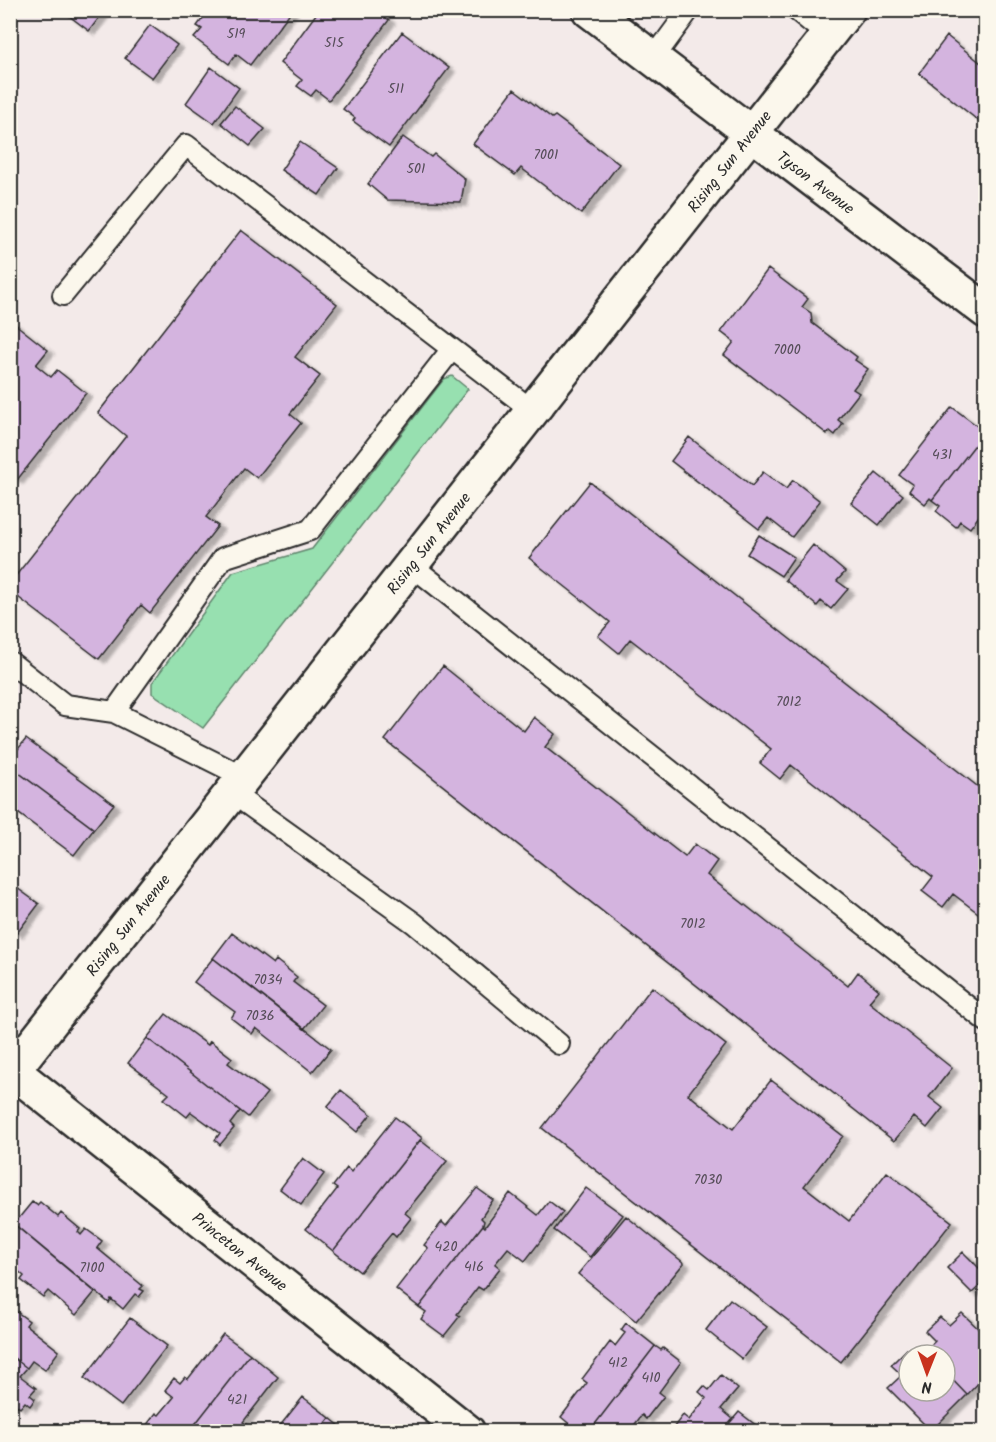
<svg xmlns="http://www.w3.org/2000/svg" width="996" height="1442" viewBox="0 0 996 1442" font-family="Kalam,sans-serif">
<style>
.green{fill:#97e0b0;stroke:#61866e;stroke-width:1.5}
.building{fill:#d4b4df;stroke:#2b2b2b;stroke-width:1.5;filter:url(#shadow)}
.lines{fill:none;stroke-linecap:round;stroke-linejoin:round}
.lane-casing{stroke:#2b2b2b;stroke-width:24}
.street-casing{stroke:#2b2b2b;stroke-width:38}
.secondary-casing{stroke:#2b2b2b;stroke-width:38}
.lane{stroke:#fbf7ec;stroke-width:20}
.street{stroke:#fbf7ec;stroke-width:33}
.secondary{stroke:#fbf7ec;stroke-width:33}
.labels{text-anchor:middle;stroke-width:6;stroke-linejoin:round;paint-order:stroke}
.number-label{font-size:14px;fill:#554d58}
.street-label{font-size:16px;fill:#2b2b2b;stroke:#fbf7ec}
</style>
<defs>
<filter id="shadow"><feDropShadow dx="6" dy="4" stdDeviation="1.5" flood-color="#0004"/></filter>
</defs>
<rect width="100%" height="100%" fill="#f3eae9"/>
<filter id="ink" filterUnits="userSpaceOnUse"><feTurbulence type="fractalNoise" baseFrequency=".0167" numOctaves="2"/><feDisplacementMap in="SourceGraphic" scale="12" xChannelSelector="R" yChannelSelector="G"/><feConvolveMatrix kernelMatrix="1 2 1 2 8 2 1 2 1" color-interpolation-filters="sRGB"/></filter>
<g filter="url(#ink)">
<path class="green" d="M452 376 468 389 203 728 152 693V683L233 572 312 549 444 379Z"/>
<path class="building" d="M71 10H105L89 31 68 15Z
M209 10H292L250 65 236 54 229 64 194 38 202 29 197 26Z
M319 10H376L389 20 329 100 316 90 311 96 297 86 302 80 280 63Z
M150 25 177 45 152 78 125 58Z
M402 32 449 68 389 147 353 121 355 118 343 109Z
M947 36 986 67V127L919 73Z
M211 67 239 88 214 123 186 103Z
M514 89 552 118 555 116 619 164 581 214 521 168 515 175 473 144Z
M235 106 265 129 250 146 221 123Z
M403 137 431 157 434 154 465 179 461 202 387 200 368 184Z
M300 142 338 168 319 195 281 170Z
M241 230 337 304 295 357 320 376 290 414 301 423 257 478 244 468 206 517 218 526 150 613 141 605 99 659 10 591V583L126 436 98 413Z
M768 269 808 299 802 307 811 313 812 323 857 357 855 360 868 369 853 389 859 393 838 420 843 424 835 435 830 431 827 434 724 355 734 342 721 332Z
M10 320 48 350 36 365 51 377 57 370 86 393 17 480 10 475Z
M952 407 985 432 932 500 930 498 925 504 909 491 913 485 899 475Z
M985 432 986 507 970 528 960 521 956 527 936 511 940 506 932 500Z
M689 437 752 486 763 472 786 489 793 480 820 501 792 537 768 518 759 529 671 461Z
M876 473 903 495 879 525 851 503Z
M590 482 986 793V919L953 894 943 907 922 891 933 877 791 765 780 779 760 763 771 749 630 639 619 653 598 636 610 622 529 558Z
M759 535 794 557 781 576 747 554Z
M813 545 845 572 837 581 848 589 831 609 821 601 817 606 785 580Z
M443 666 524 731 534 717 555 734 545 747 685 857 695 844 717 861 707 875 848 986 858 972 879 990 869 1002 952 1068 929 1097 943 1108 927 1128 914 1117 894 1141 385 740Z
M26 739 114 804 94 829 10 766V759Z
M10 766 94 829 74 855 10 807Z
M10 883 39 904 17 933 10 929Z
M232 933 273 964 276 960 297 977 293 982 323 1005 304 1029 213 958Z
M213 958 331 1049 312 1072 256 1028 252 1034 231 1018 235 1012 194 982Z
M652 987 726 1045 688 1094 733 1129 771 1080 843 1136 804 1186 849 1221 887 1172 952 1222 841 1362 542 1128Z
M166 1014 208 1045 210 1041 232 1058 228 1063 267 1093 248 1117 147 1038Z
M147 1038 240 1111 230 1124 234 1128 220 1145 215 1140 220 1133 191 1112 187 1117 164 1099 169 1094 128 1063Z
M341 1090 371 1114 357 1132 327 1107Z
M395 1117 422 1138 333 1251 306 1229 337 1189 333 1186 347 1168 351 1172Z
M420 1140 447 1161 405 1213 411 1218 396 1237 392 1233 360 1272 333 1251Z
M303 1158 324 1174 301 1205 280 1189Z
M477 1188 493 1200 481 1218 484 1221 483 1225 419 1307 396 1289 428 1248 424 1245 442 1222 446 1226Z
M586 1188 623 1215 590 1257 554 1230Z
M510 1193 538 1215 549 1201 563 1212 525 1261 508 1248 495 1264 500 1268 483 1290 478 1287 457 1314 460 1316 444 1336 421 1319 426 1312 419 1307 483 1225 485 1227Z
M32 1202 37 1205 40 1202 58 1217 61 1213 80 1229 78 1232 81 1235 86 1229 102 1241 97 1248 143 1286 140 1289 144 1291 139 1297 135 1294 123 1309 111 1299 109 1303 14 1224Z
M626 1216 684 1263 636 1321 578 1274Z
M10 1221 95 1292 76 1315 48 1291 43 1297 21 1280 24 1276 10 1264Z
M963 1252 986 1275V1280L972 1293 947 1268Z
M730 1299 767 1327 742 1359 706 1330Z
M10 1307 29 1321 26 1325 59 1351 45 1370 32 1361 27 1368 10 1355Z
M962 1313 986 1336V1375L967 1395 945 1372V1355H928L925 1351 935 1341 925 1331 940 1317 949 1325Z
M130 1318 167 1346 121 1406 84 1378Z
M626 1323 655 1346 589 1432H579L561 1417 587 1383 582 1379 610 1342 615 1346 625 1333 621 1330Z
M223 1334 250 1354 189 1432 142 1431 156 1413 159 1415 174 1397 165 1390 174 1378 180 1383 185 1377 188 1379Z
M655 1346 661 1350 663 1348 681 1362 659 1392 664 1396 646 1419 642 1415 629 1432H589Z
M907 1349 913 1355H909V1391H945V1372L967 1395 931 1431 888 1388 902 1375 891 1365Z
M250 1354 278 1377 243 1422 246 1424 240 1432H189Z
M10 1355 27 1368 20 1376 36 1388 30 1395 35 1399 30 1406 25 1402 20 1408 10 1400Z
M721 1375 738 1389 721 1409 733 1419 722 1432H670L683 1415 689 1420 706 1398 699 1392 704 1386 709 1390Z
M303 1397 330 1418 319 1432H275Z
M739 1412 762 1430 761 1432H722Z
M330 1418 347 1432H319Z"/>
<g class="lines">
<defs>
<path id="lane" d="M796 10 828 36
M653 59 689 10
M63 295 186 145 533 411
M411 565 986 1021
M10 662 65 705 114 712 244 777
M114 712 223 558 310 530 452 349
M232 793 414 923 559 1044"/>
<g id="street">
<path id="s1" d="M13 1071 468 1432"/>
</g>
<g id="secondary">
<path id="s2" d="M589 10 986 311"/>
<path id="s3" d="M10 1074 848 10"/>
</g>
</defs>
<use href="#lane" class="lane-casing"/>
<use href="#street" class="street-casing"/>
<use href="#secondary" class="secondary-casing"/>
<use href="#lane" class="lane"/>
<use href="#street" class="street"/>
<use href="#secondary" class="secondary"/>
</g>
</g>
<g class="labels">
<g class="number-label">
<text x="236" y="38">519</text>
<text x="334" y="47">515</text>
<text x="396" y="93">511</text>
<text x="546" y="159">7001</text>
<text x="416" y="173">501</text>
<text x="787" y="354">7000</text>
<text x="942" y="459">431</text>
<text x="789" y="706">7012</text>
<text x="693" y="928">7012</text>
<text x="268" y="984">7034</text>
<text x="260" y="1020">7036</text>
<text x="708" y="1184">7030</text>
<text x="446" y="1251">420</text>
<text x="474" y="1271">416</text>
<text x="92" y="1272">7100</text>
<text x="618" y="1367">412</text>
<text x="651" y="1382">410</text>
<text x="237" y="1404">421</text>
</g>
<g class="street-label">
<text dy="6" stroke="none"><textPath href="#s3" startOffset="1162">Rising Sun Avenue</textPath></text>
<text dy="6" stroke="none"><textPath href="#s2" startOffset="285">Tyson Avenue</textPath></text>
<text dy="6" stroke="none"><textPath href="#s3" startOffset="676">Rising Sun Avenue</textPath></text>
<text dy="6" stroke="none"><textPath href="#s3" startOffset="190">Rising Sun Avenue</textPath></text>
<text dy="6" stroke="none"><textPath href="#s1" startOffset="290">Princeton Avenue</textPath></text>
</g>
</g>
<rect width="996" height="1442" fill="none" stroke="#fbf7ec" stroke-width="36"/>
<rect x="18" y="18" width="960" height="1406" fill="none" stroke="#2b2b2b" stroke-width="2" filter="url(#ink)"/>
<g transform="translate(927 1373) rotate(181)"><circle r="28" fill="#fbf7ec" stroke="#a8a59f" stroke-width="1.5"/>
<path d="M0-4.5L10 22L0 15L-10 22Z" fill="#c8321e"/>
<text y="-9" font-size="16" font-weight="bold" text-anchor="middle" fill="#2b2b2b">N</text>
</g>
</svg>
